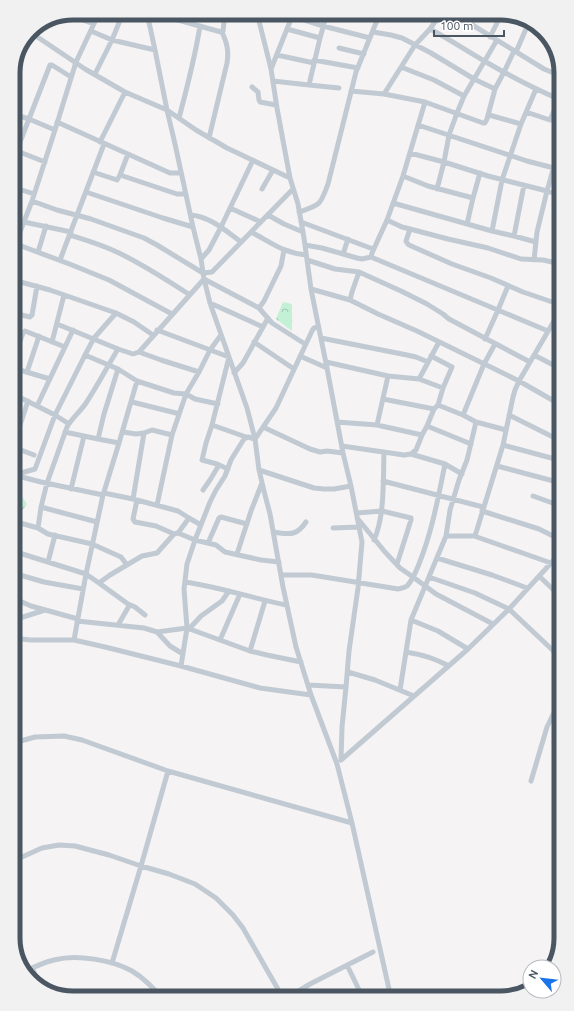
<svg xmlns="http://www.w3.org/2000/svg" width="574" height="1011" viewBox="0 0 574 1011" font-family="Ubuntu,sans-serif">
<style>
.park{fill:url(#park-crowns)}
.lines{fill:none;stroke-linecap:round;stroke-linejoin:round}
.minor{stroke:#c1cad2;stroke-width:5}
.rim{fill:none;stroke:#4a5661;stroke-width:5}
</style>
<defs>
<pattern id="park-crowns" width="20" height="18" patternUnits="userSpaceOnUse"><rect width="20" height="18" fill="#c3f1d5"/><path d="M2 6a3 3 0 1 1 6 0M12 15a3 3 0 1 1 6 0" fill="none" stroke="#a0c6b0"/></pattern>
</defs>
<rect width="100%" height="100%" fill="#f5f3f3"/>
<path class="park" d="M283 302 292 304V331L276 319Z
M13 483 27 504 22 511 13 508Z"/>
<g class="lines">
<path class="minor" d="M147 13 155 50 167 110 175 144 193 227 201 259 204 279 210 303 247 408 255 439 259 470 265 495 270 514 283 587 296 647 311 695 337 764 352 823 391 998
M153 13 221 32 223 31 225 13
M257 13 271 69 277 108 284 146 290 178 298 204 304 238 311 289 317 319 327 368 343 453 351 486 362 542 358 588 349 651 346 687 342 727 341 760
M453 13 544 69 561 76
M69 15 94 24
M292 16 323 26 370 38
M287 29 320 38
M430 29C449 39 467 51 486 62 510 76 535 89 561 100
M91 31 112 40 155 50
M30 32 85 69 125 92 167 110 196 130 227 148 290 178
M373 32 391 35 402 38 431 53 474 79 495 89
M490 37 502 13
M339 48 364 54
M516 52 529 22
M277 55 314 63
M314 60 358 68
M401 67 434 80 464 96
M271 69 293 14
M95 74 112 40 123 13
M273 81 309 85 320 38 327 13
M309 85 339 88
M252 87 258 92 259 100 260 102 276 105
M351 91 384 94 425 102 483 123H485L487 119 495 89 504 72 514 51
M384 94 415 45 430 29 441 13
M526 112 550 120 559 99
M13 114 29 119 55 130
M489 115 521 124
M179 118C187 88 195 57 200 26
M57 122 170 173H181
M418 125 527 161 554 168 561 169
M209 138 227 63C229 51 227 43 222 32
M100 142 125 92
M17 151 45 162
M410 153 444 162 488 176 547 191 561 195
M13 160 50 65H52L71 77
M93 172 117 180 120 175 128 154
M120 175 177 194H186
M403 176 428 186 473 198
M13 187 34 194
M262 189 273 170
M437 189 444 162 449 135 457 113 464 96 497 40
M86 192 163 218 193 227
M32 201 57 210 91 219 144 238 157 245 203 273 212 272 251 232 293 189
M393 203 492 231 514 236 536 242
M230 208 261 222
M299 212C320 205 320 206 328 184L356 72 380 13
M191 215C211 217 226 231 241 242
M268 215 284 224 303 232
M387 220 402 227 410 229 448 239 488 248 521 259 543 260 561 264
M24 222 71 232
M301 222 373 249
M467 224 473 198 480 173
M13 226 21 229
M410 229 406 241 407 243 409 245 452 264 491 278 523 292 561 305
M492 231 502 180 521 124 536 89
M251 232C271 242 283 253 306 255
M70 235C86 240 103 245 119 253 144 265 167 280 190 295
M514 236 524 185
M16 244 72 265 109 280 172 314
M305 245 322 248 357 258 362 259 371 257 548 331
M13 250 32 201 55 130 76 62 99 13
M38 252 46 226
M343 254 348 239
M371 257 372 253 387 220 403 176 425 102
M201 259 209 250 221 227 253 160
M60 260 77 215 104 144
M307 260 335 269 359 272 401 291 427 304 443 314 449 319 530 362
M534 260 537 232 547 191 561 142
M13 280 50 290 116 313 134 322 153 335
M311 289 350 300 378 314 417 331 519 381 561 405
M350 300 352 292 359 272
M210 303 263 327
M259 308 264 301 281 266 284 250
M13 313 30 317 32 315 37 286
M57 324 118 349 133 354 139 352 204 279 259 308 272 323 305 344
M551 327 561 332
M157 330 229 357 212 425 206 443 202 460 217 464 228 469
M321 338 407 355 416 357 428 362
M485 339 498 310 508 286
M52 342 64 295
M254 342 294 369
M139 352 161 360 199 372 210 350 221 335
M85 355 118 369 137 381 174 393 186 394 195 399 218 404
M534 355 561 369
M300 356 327 368
M13 362 23 333 25 331 65 347
M326 362 388 376 419 379 443 388 452 367 431 356
M13 368 50 379
M27 372 39 336
M234 373 243 363 268 318
M419 379 439 342
M13 394 55 415 69 424
M383 399 434 409
M132 402 176 413H179
M438 405 463 415 476 422 506 430
M37 406 73 330
M463 415 484 364 495 344
M509 415 561 441
M337 422 377 425 422 435
M212 425 246 437
M377 425 388 376
M427 426 471 444
M263 427 310 449 320 452 327 451 343 453
M65 432 98 439 119 443 103 495 86 574 74 640
M123 432 136 434 144 433 152 430 172 435
M98 439 104 414 118 369
M119 443 137 381
M503 445 555 459 558 457 561 447
M13 446 28 401
M342 446 404 455 411 454 416 450 422 435 427 426 434 409 438 405 443 388
M13 447 34 455
M411 454 445 464 462 474
M497 466 561 483
M259 470 314 488 324 489H334L351 486
M14 475 41 482 103 495
M13 476 14 475 35 469 55 415 85 355 94 338 116 313
M383 481 483 507
M71 489 84 436
M203 490 210 480 219 465
M104 493 133 499 178 511 189 518
M533 496 561 506
M133 499 144 433
M137 500 133 519 135 522 156 526 174 534
M157 505 172 435 186 394 199 372
M41 507 97 522
M482 511 539 529 561 540
M357 513 382 511 411 518V520L397 564
M358 519 385 552 400 568 413 577 436 594 493 624
M13 521 38 528 48 534 92 544 121 557 127 565
M38 528 41 507 47 483 67 427C72 418 80 412 86 403 98 385 107 367 118 349
M333 528 359 527
M273 532C289 534 296 537 306 522
M178 533 195 540 216 545 225 552 261 560 279 562
M446 536H475L477 537 551 563
M475 536 503 445 513 397 515 390 519 381 561 309
M374 540C385 516 383 479 384 452
M208 543 219 518 221 517 247 524
M13 551 86 574 99 583 110 575 142 556 157 553 174 534 178 533 189 518 201 525
M237 554 251 511 262 483
M437 558 492 575 527 588
M48 562 55 535
M13 573 44 582 83 589
M281 575H311L318 576 398 589C401 588 404 588 407 586 413 580 416 571 419 564 432 532 438 498 445 464
M539 576 561 597
M429 577 475 593 509 609 561 658
M185 582C219 587 252 598 286 605
M99 583 128 604 129 606 118 625
M13 598 31 606 78 619
M128 604 135 607 145 615
M13 618H20L45 610
M411 620 438 631 468 649
M77 621 144 628 157 632 187 628 250 651 267 655 301 662
M189 629 201 616 222 601 229 591
M157 632 170 646 183 654
M13 638 30 640H74L105 647 181 666 260 688 311 695
M220 640 240 594
M250 651 265 601
M406 652C424 655 433 658 449 666
M181 666 187 628 184 589 187 564 195 540 210 502 216 490 225 476 231 460 234 455 244 439 248 437 255 439 276 408 312 331 314 328 318 327
M348 672 375 680 414 696
M308 685 346 687
M400 690 411 620 446 536 450 510 459 480 467 460 476 422
M13 744 17 742 35 737 64 736 82 740 168 771
M341 760 468 649 509 609 561 552
M531 781 547 727 561 698
M561 828 558 814 561 780
M13 861 42 848 59 845 75 846 109 855 141 866 169 874 195 884 216 898 233 915 243 928 283 998
M112 963 141 866 168 771 352 823
M347 965 363 998
M32 968 42 989
M26 971C34 967 45 962 54 960 77 954 112 960 132 971 144 978 153 988 162 998
M27 971 31 978
M287 998 310 984 373 952"/>
</g>
<path d="M0 0H574V1011H0ZM73 20H501A53 53 0 0 1 554 73V938A53 53 0 0 1 501 991H73A53 53 0 0 1 20 938V73A53 53 0 0 1 73 20Z" fill="#f1f1f2" fill-rule="evenodd"/>
<path class="rim" d="M73 20H501A53 53 0 0 1 554 73V938A53 53 0 0 1 501 991H73A53 53 0 0 1 20 938V73A53 53 0 0 1 73 20Z"/>
<g transform="translate(542 979) rotate(298)"><circle r="19" fill="#ffffff" stroke="#b7bbc0"/>
<path d="M0-3L7 15L0 10L-7 15Z" fill="#1a73e8"/>
<text y="-6" font-size="11" font-weight="bold" text-anchor="middle" fill="#4a5661">N</text>
</g>
<path d="M434 30v6h70v-6" fill="none" stroke="#4a5661" stroke-width="2"/>
<text x="440" y="30" font-size="12" fill="#4a5661" stroke="#ffffff" stroke-width="3" paint-order="stroke">100 m</text>
</svg>
